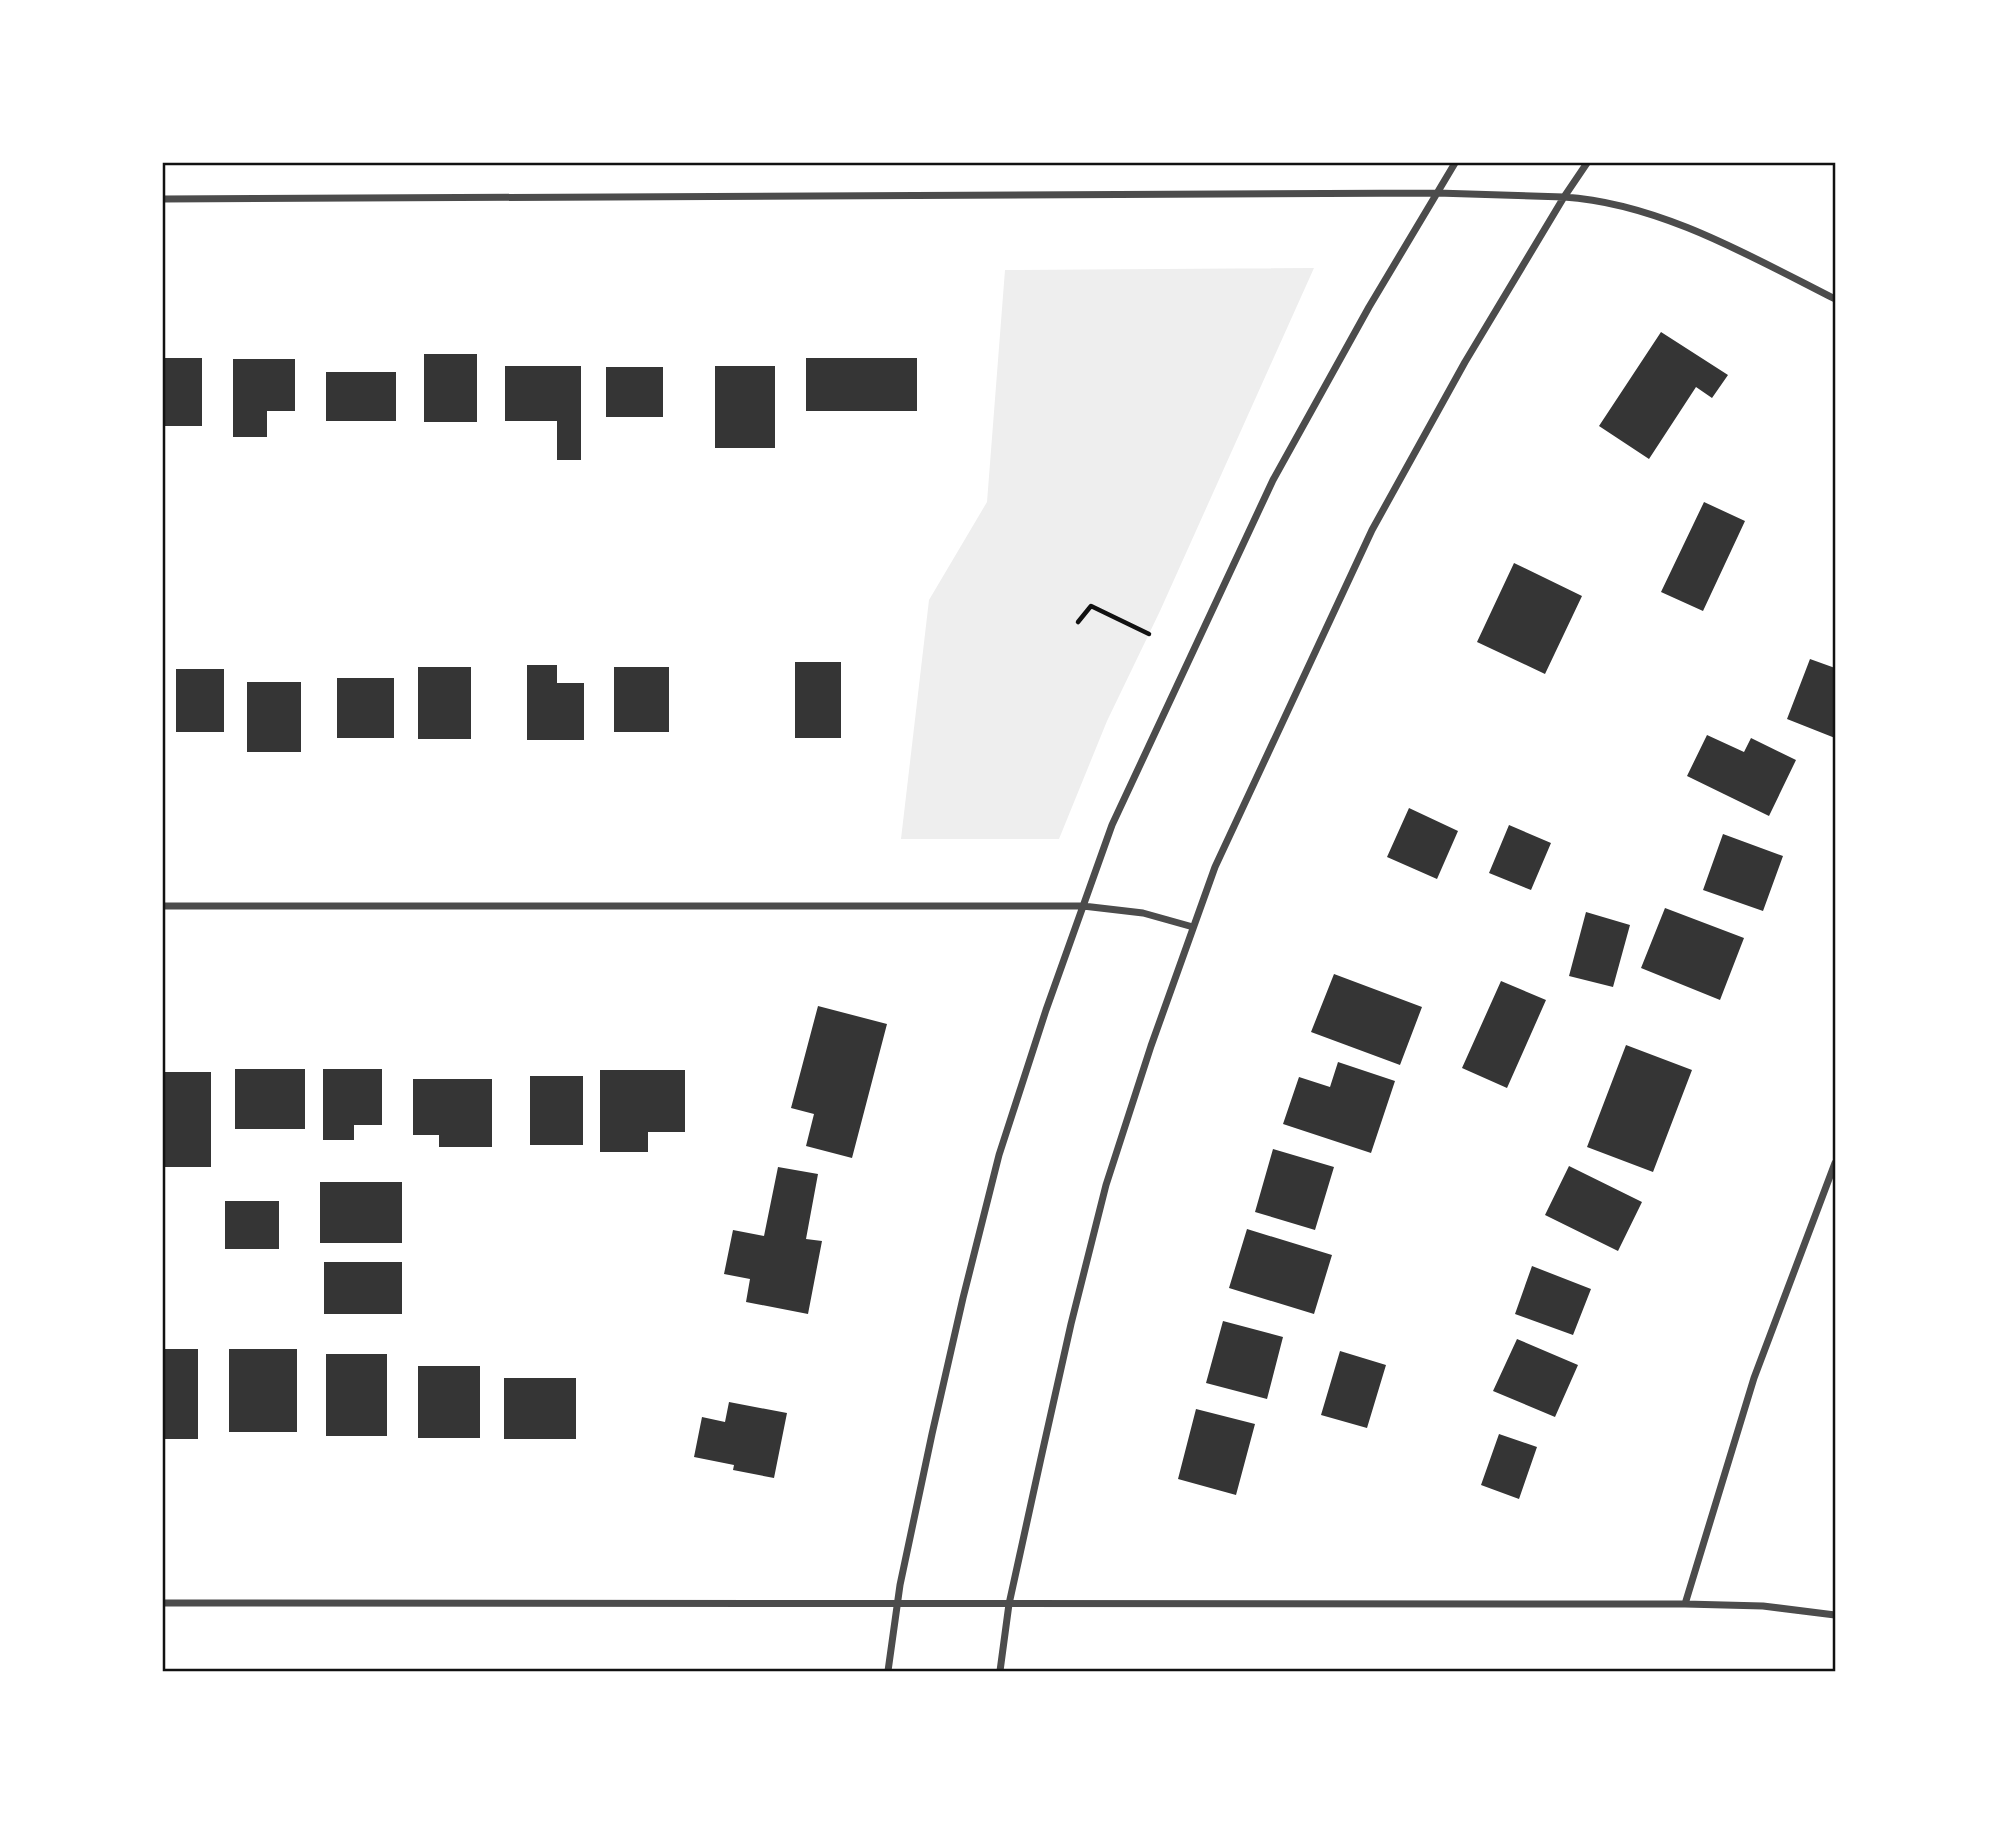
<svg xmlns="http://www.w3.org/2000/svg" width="1998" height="1834" viewBox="0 0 1998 1834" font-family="'Sofia Sans Condensed',sans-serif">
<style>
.green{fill:#eee}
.building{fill:#353535}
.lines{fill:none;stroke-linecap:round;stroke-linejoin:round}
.path{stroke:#111;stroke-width:4.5}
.minor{stroke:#4c4c4c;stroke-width:7}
.neatline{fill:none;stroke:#111;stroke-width:2.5}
</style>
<rect width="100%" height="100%" fill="#fff"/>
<path class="green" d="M1314 268 1160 611 1107 721 1059 839H901L929 600 987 502 1005 270Z"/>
<path class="building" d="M1661 332 1728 375 1712 398 1696 387 1649 459 1599 426Z
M424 354H477V422H424Z
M163 358H202V426H163Z
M806 358H917V411H806Z
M233 359H295V411H267V437H233Z
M505 366H581V460H557V421H505Z
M715 366H775V448H715Z
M606 367H663V417H606Z
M326 372H396V421H326Z
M1704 502 1745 521 1703 611 1661 592Z
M1514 563 1582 596 1545 674 1477 642Z
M1810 659 1835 668V738L1787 719Z
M795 662H841V738H795Z
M527 665H557V683H584V740H527Z
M418 667H471V739H418Z
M614 667H669V732H614Z
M176 669H224V732H176Z
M337 678H394V738H337Z
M247 682H301V752H247Z
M1707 735 1744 752 1751 738 1796 760 1769 816 1687 776Z
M1409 808 1458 831 1437 879 1387 857Z
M1509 825 1551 843 1531 890 1489 873Z
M1723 834 1783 856 1763 911 1703 890Z
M1665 908 1744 938 1720 1000 1641 968Z
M1586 912 1630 925 1613 987 1569 976Z
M1334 974 1422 1007 1400 1065 1311 1032Z
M1501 981 1546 1000 1507 1088 1462 1068Z
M818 1006 887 1024 852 1158 806 1146 814 1114 791 1108Z
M1626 1045 1692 1070 1653 1172 1587 1147Z
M1338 1062 1395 1081 1371 1153 1283 1124 1299 1077 1330 1087Z
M235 1069H305V1129H235Z
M323 1069H382V1125H354V1140H323Z
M600 1070H685V1132H648V1152H600Z
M163 1072H211V1167H163Z
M530 1076H583V1145H530Z
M413 1079H492V1147H439V1135H413Z
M1273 1149 1334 1167 1315 1230 1255 1212Z
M1569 1166 1642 1202 1618 1251 1545 1215Z
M778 1167 818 1174 806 1239 822 1241 808 1314 746 1302 750 1279 724 1274 733 1230 764 1236Z
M320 1182H402V1243H320Z
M225 1201H279V1249H225Z
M1247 1229 1332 1255 1314 1314 1229 1288Z
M324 1262H402V1314H324Z
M1532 1266 1591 1289 1573 1335 1515 1314Z
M1223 1321 1283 1337 1267 1399 1206 1383Z
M1517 1339 1578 1365 1555 1417 1493 1391Z
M163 1349H198V1439H163Z
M229 1349H297V1432H229Z
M1340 1351 1386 1365 1367 1428 1321 1415Z
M326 1354H387V1436H326Z
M418 1366H480V1438H418Z
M504 1378H576V1439H504Z
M729 1402 787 1413 774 1478 733 1470 734 1465 694 1457 702 1417 725 1422Z
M1196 1409 1255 1424 1236 1495 1178 1479Z
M1499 1434 1537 1447 1519 1499 1481 1485Z"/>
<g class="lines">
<path class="path" d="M1078 622 1091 606 1149 634"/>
<path class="minor" d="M163 199 1437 193 1564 197C1659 203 1752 257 1835 299
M163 906H1083L1143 913 1193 927
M163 1603 1685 1604 1763 1606 1835 1615
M1685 1604 1754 1378 1835 1163
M888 1671 900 1585 932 1434 963 1298 999 1155 1046 1010 1112 825 1273 480 1369 307 1455 163
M1000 1671 1009 1604 1041 1458 1071 1324 1106 1185 1151 1046 1215 867 1372 530 1465 362 1564 197 1587 163"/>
</g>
<rect width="1998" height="1834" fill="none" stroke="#ffffff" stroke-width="329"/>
<rect x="164" y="164" width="1670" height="1506" class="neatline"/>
</svg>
